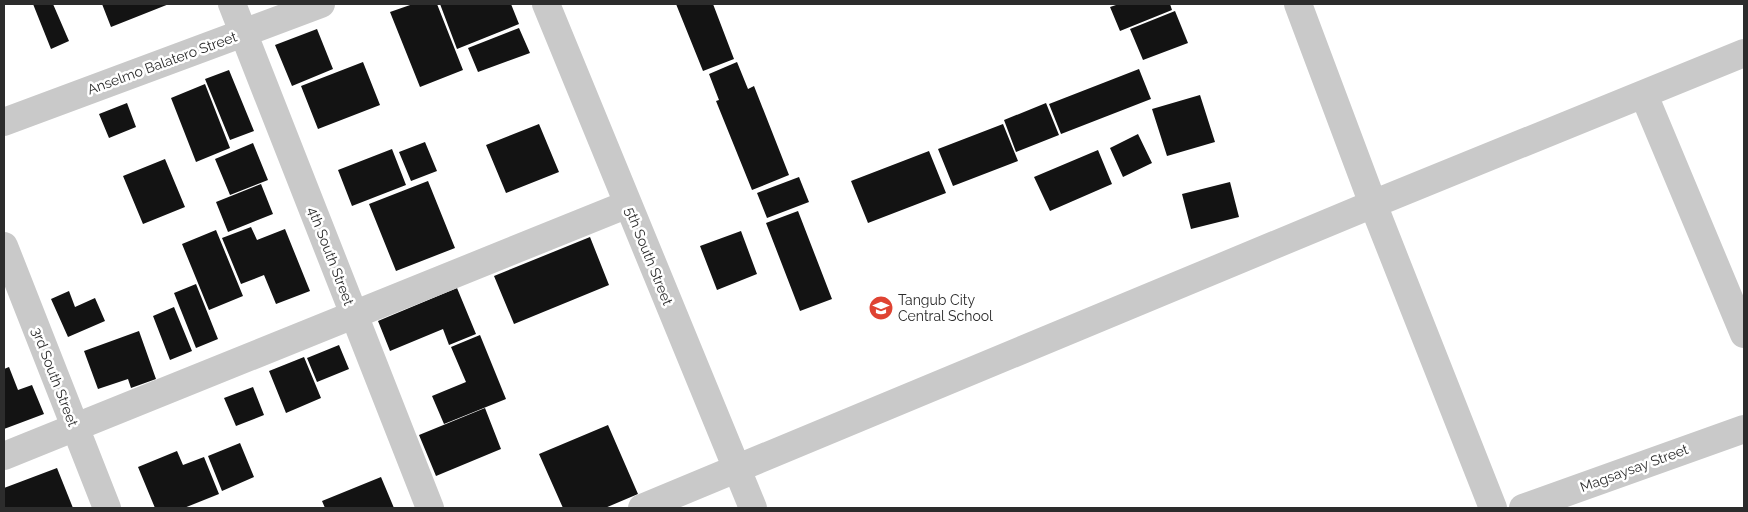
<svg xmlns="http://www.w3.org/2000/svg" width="1748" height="512" viewBox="0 0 1748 512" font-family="Raleway,sans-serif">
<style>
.building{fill:#131313}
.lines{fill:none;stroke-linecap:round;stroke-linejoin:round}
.minor{stroke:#c9c9c9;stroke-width:28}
.labels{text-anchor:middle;stroke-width:5;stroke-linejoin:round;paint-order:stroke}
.street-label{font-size:14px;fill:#2c2c2c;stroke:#fff}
.poi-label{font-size:14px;fill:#2c2c2c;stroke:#fff;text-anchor:start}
</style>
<rect width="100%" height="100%" fill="#fff"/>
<path class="building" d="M33 4H53L69 41 51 49Z
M102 4H169L111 27Z
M413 4H437L463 70 420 87 390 12Z
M440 4H511L519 24 457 49Z
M676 4H713L734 59 703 71Z
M1119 4H1170L1172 10 1120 31 1110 7Z
M1175 11 1188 43 1143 60 1130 29Z
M519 28 530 53 478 72 468 48Z
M317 29 333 69 292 86 275 45Z
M363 62 380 105 318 129 301 86Z
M737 62 748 89 754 86 789 175 752 190 716 101 719 100 709 74Z
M1139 69 1151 99 1061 134 1049 104Z
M229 70 254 131 230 140 205 79Z
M205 84 230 148 196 162 171 98Z
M1200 95 1215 142 1167 156 1152 109Z
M127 103 136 127 109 138 99 114Z
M1046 103 1059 135 1016 152 1004 120Z
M539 124 559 172 506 193 486 145Z
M1003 124 1018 161 953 186 938 149Z
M1138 134 1152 163 1123 177 1110 148Z
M425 142 437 171 411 181 399 152Z
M253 143 268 180 230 195 215 159Z
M392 149 406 185 352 206 338 170Z
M1098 150 1112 184 1050 211 1034 177Z
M929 151 946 193 868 223 851 181Z
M165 159 185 207 143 224 123 176Z
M799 177 809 202 767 218 757 193Z
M428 181 455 248 396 271 369 204Z
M1230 182 1239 217 1191 229 1182 194Z
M261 184 273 214 228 232 216 202Z
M798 211 832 299 800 311 766 223Z
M251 227 257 240 285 229 310 291 276 304 264 275 241 284 222 238Z
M216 230 243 296 209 310 182 244Z
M741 231 757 274 717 290 700 246Z
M590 237 609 285 514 324 494 276Z
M196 284 218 339 196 348 174 293Z
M457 288 476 334 449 345 443 329 390 351 378 321Z
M69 291 75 307 95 298 105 321 68 337 51 299Z
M174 307 192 351 170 360 153 316Z
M139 331 156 379 131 388 128 379 98 389 84 351Z
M480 335 506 399 444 424 432 396 466 382 451 347Z
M339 345 349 369 317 382 307 358Z
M304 357 321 398 286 413 269 371Z
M9 367 18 390 32 385 44 414 4 429V369Z
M253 387 264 415 236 426 224 398Z
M485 408 501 449 436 476 419 435Z
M608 425 638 494 605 508H563L539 454Z
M240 443 254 477 222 491 208 456Z
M177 451 183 465 204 457 219 494 184 508H155L138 467Z
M57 468 73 508H4V488Z
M381 477 394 508H325L322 501Z"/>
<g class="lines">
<path class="minor" d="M232 4 430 508
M546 4 753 508
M1298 4 1373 204 1493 508
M1644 95 1744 334
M4 122 321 4
M4 246 107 508
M4 456 628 204
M642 508 1373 204 1744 53
M1523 508 1744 429"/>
</g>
<defs>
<symbol id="school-disc" viewBox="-11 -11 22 22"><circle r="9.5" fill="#df4332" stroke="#fff"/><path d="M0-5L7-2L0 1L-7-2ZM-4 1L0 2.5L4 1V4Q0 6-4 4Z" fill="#fff"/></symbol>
</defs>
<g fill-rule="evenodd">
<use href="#school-disc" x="867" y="294" width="28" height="28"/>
</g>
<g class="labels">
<g class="street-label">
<text transform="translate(162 63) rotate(-20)" y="5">Anselmo Balatero Street</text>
<text transform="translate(331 256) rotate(69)" y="5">4th South Street</text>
<text transform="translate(649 256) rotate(68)" y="5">5th South Street</text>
<text transform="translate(55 377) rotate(69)" y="5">3rd South Street</text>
<text transform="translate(1634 468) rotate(-20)" y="5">Magsaysay Street</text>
</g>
<g class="poi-label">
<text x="898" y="305">Tangub City<tspan x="898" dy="16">Central School</tspan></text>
</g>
</g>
<rect width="1748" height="512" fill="none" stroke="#2c2c2c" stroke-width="10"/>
</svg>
